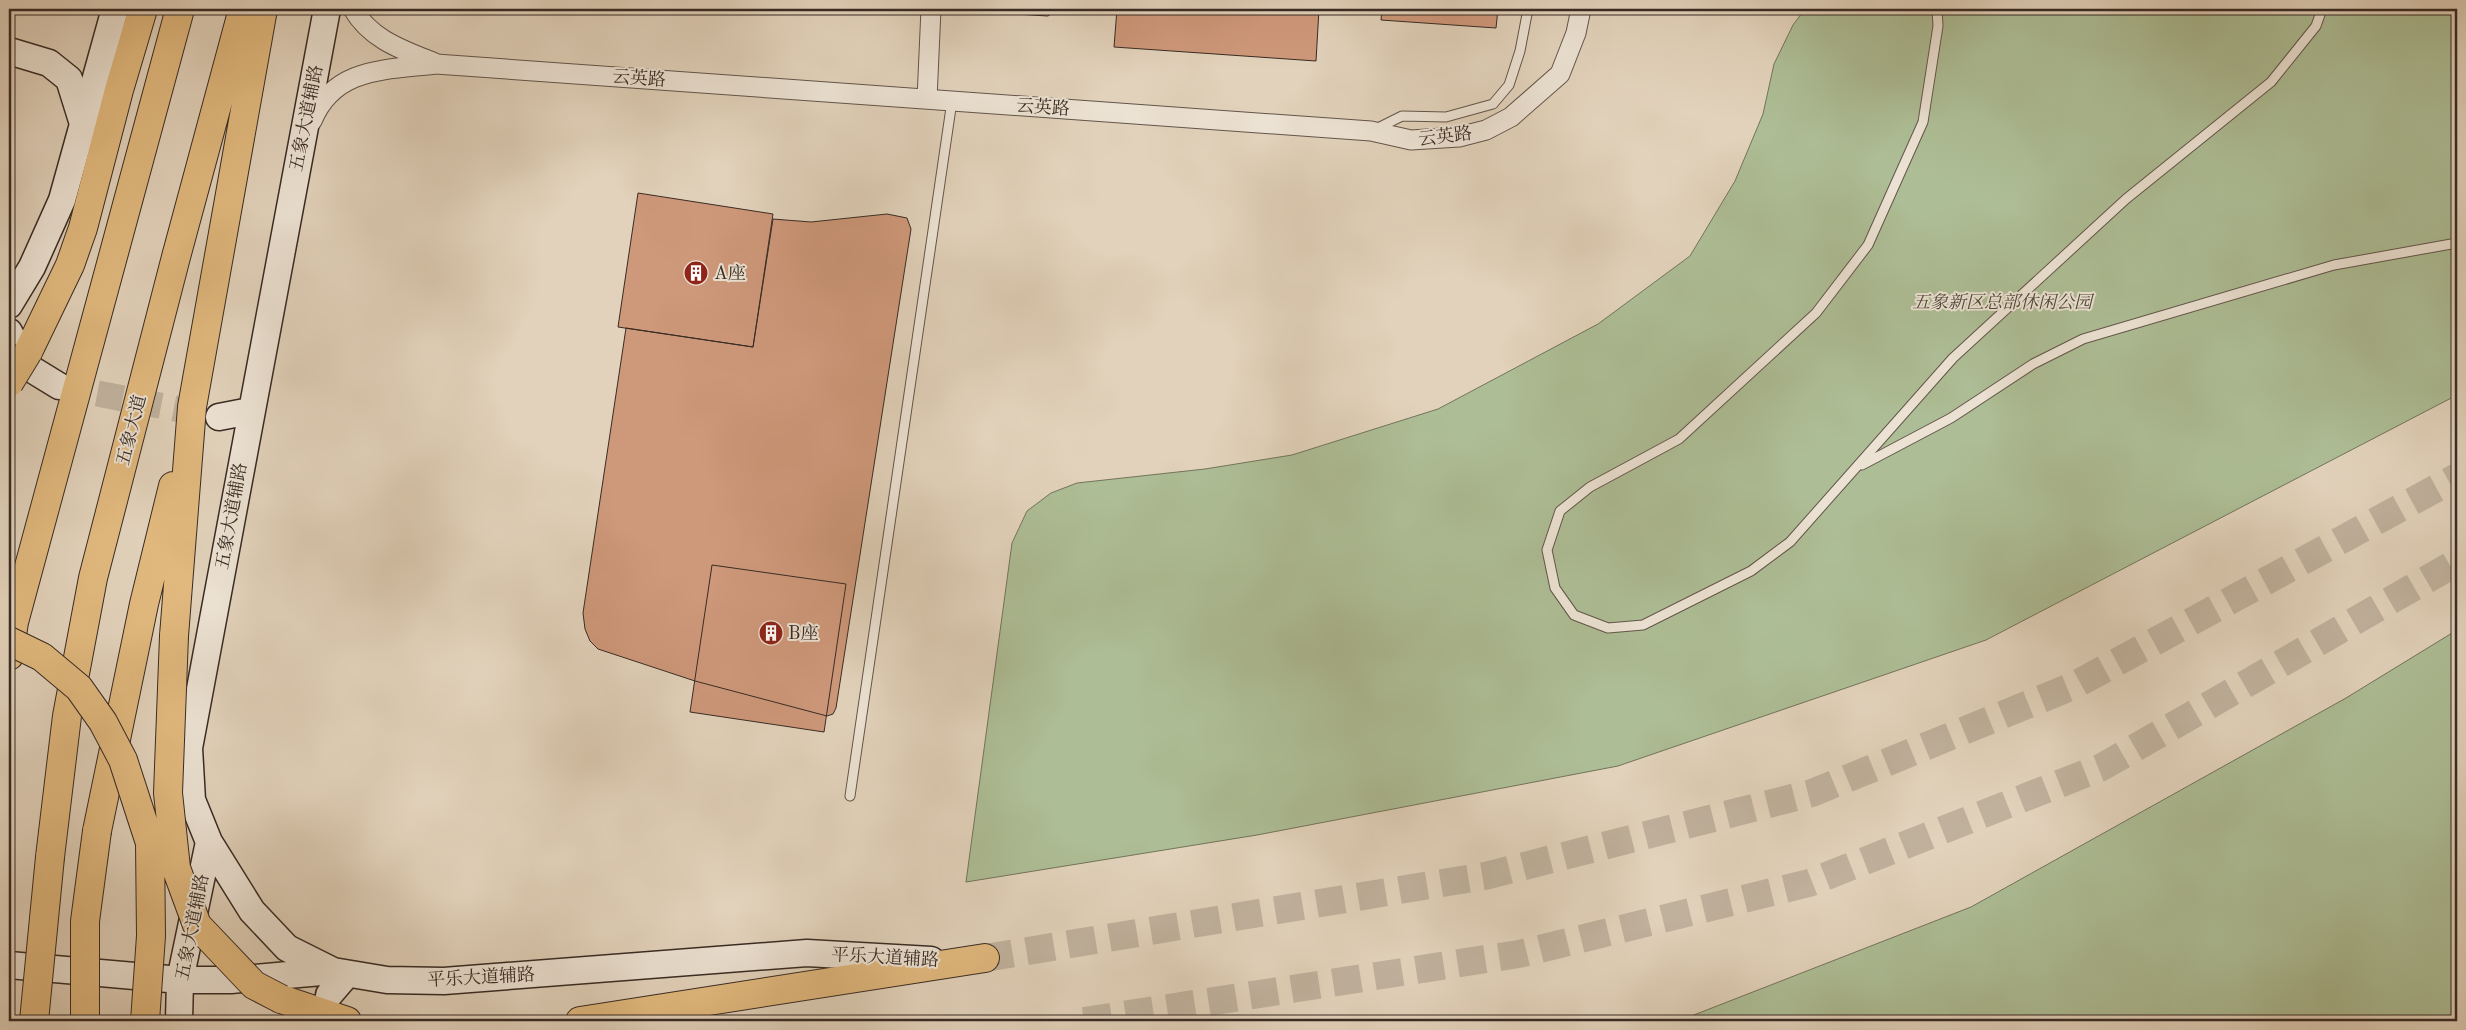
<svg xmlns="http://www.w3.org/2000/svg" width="2466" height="1030" viewBox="0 0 2466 1030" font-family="'Old Standard TT','Noto Serif SC',serif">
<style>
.green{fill:#adbd95;stroke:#72745c}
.building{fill:#ce987a;stroke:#382b24}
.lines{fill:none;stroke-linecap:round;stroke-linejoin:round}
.secondary-tunnel{stroke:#c0b19d;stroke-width:26;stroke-dasharray:26 13;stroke-linecap:butt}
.highway-tunnel{stroke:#c0b19d;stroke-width:28;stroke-dasharray:28 14;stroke-linecap:butt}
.lane-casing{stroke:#62554a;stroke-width:11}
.street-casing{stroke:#62554a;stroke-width:21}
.secondary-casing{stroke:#382b24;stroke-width:29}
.primary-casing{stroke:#382b24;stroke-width:30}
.highway-casing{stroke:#382b24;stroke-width:30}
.lane{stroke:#ece2d3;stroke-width:9}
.street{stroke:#ece2d3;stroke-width:19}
.secondary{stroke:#ece2d3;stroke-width:26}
.primary{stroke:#e1b97e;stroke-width:28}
.highway{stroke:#e1b97e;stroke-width:28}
.primary-bridge-casing{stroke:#382b24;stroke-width:30;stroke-linecap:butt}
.primary-bridge{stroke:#e1b97e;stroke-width:28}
.labels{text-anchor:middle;stroke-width:4;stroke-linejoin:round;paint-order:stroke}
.street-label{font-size:18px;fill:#382b24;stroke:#ece2d3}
.poi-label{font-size:18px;fill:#382b24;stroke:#ece2d3;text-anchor:start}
.park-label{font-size:18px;font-style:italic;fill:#4f483b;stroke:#ece2d3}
</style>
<rect width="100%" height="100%" fill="#e2d2bb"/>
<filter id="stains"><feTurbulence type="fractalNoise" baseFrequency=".004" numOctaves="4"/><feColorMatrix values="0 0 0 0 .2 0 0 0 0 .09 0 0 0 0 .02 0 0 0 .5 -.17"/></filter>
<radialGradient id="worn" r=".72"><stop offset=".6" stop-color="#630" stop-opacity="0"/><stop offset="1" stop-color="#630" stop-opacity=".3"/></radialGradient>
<path class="green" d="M1805 9H2457V395L1986 640 1618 766 1257 835 966 882 1012 543 1027 511 1051 493 1077 483 1205 469 1292 455 1438 409 1598 324 1690 256 1735 181 1763 114 1774 64 1793 25Z
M2457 630V1021H1673L1681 1020 1971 907 2346 698Z"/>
<path class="building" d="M1017 9H1057L1048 16 1016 14Z
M1117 9H1319L1316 61 1114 47Z
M1382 9H1498L1496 28 1381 20Z
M638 193 773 214 753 347 618 327Z
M887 214 907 218 911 229 836 708 833 714 827 716 695 681 598 649 590 641 585 629 583 613 626 328 753 347 773 219 811 222Z
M712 565 846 584 824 732 690 712Z"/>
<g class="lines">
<path class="secondary-tunnel" d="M59 386 219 417"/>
<path class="highway-tunnel" d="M985 958 1485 876 1812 793 2073 686 2457 477
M1084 1021 1519 954 1809 883 2102 767 2457 562"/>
<defs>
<path id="lane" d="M1937 9 1938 26 1923 122 1868 245 1816 313 1679 439 1590 487 1560 511 1547 550 1555 588 1574 615 1608 628 1643 625 1751 571 1790 542 1953 358 2126 199 2271 82 2316 26 2322 9
M1376 129 1402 116 1446 117 1493 104 1509 85 1520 51 1528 9
M1862 465 1951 418 2033 364 2083 339 2334 265 2457 243
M850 796 952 101"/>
<path id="street" d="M353 9C371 40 403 50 435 63
M927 99 931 9
M312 121C334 67 386 70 436 64L1371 131 1411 140 1459 137 1486 130 1511 117 1560 74 1576 33 1581 9"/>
<path id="secondary" d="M9 51 49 63 69 79 84 127
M9 305 32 267 62 200 115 9
M9 332 28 367 59 386
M219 417 250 411
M209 842 252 911 287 948 333 971
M9 965 180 980H231L333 971 387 980 444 981 807 953 931 960
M329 995 347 974
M179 1021 180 980 209 842 192 800 189 748 327 9"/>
<path id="primary" d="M28 352 70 265 83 228 119 90 143 9
M174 636 192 407 263 9
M9 656 14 622 180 9
M97 831 144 604 173 486
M50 857 67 716 93 578 176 257 243 9
M281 999 347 1021"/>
<path id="highway" d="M580 1021 985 958"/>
</defs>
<use href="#lane" class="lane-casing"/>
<use href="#street" class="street-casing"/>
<use href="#secondary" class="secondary-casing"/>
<use href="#primary" class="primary-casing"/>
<use href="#highway" class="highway-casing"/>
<use href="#lane" class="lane"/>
<use href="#street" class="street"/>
<use href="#secondary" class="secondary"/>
<use href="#primary" class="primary"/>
<use href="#highway" class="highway"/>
<defs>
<path id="primary-bridge" d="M9 383 28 352
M174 636 168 793 176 868 197 925 254 985 281 999
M9 641 42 657 79 688 103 722 123 760 150 843 151 936 145 1021
M34 1021 50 857
M85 1021V921L97 831"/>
</defs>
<use href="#primary-bridge" class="primary-bridge-casing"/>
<use href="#primary-bridge" class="primary-bridge"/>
</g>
<defs>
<symbol id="building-disc" viewBox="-11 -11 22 22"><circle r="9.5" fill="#8f2418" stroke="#ece2d3"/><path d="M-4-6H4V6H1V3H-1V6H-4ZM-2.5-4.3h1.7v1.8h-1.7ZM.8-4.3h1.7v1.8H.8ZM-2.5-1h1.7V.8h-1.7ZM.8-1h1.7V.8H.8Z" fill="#fff"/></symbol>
</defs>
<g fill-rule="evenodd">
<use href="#building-disc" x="682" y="259" width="28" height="28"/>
<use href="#building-disc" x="757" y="619" width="28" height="28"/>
</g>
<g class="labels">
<g class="street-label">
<text transform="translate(639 78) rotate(4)" y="6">云英路</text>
<text transform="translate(1043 107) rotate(4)" y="6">云英路</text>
<text transform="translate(306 118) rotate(-79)" y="6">五象大道辅路</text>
<text transform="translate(1445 136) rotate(-7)" y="6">云英路</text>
<text transform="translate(131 430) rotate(-76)" y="6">五象大道</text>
<text transform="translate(231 516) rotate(-80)" y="6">五象大道辅路</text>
<text transform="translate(192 927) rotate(-79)" y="6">五象大道辅路</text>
<text transform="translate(885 957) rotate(3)" y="6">平乐大道辅路</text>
<text transform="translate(481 977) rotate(-3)" y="6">平乐大道辅路</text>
</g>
<g class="poi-label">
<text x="714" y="279">A座</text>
<text x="788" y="639">B座</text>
</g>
<g class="park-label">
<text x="2002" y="308">五象新区总部休闲公园</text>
</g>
</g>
<rect width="2466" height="1030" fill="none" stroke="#e2d2bb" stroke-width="30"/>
<rect x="10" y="10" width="2446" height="1010" fill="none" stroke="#382b24" stroke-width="2.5"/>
<rect x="15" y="15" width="2436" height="1000" fill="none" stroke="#382b24"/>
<rect width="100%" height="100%" filter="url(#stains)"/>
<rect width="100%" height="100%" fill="url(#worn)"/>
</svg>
